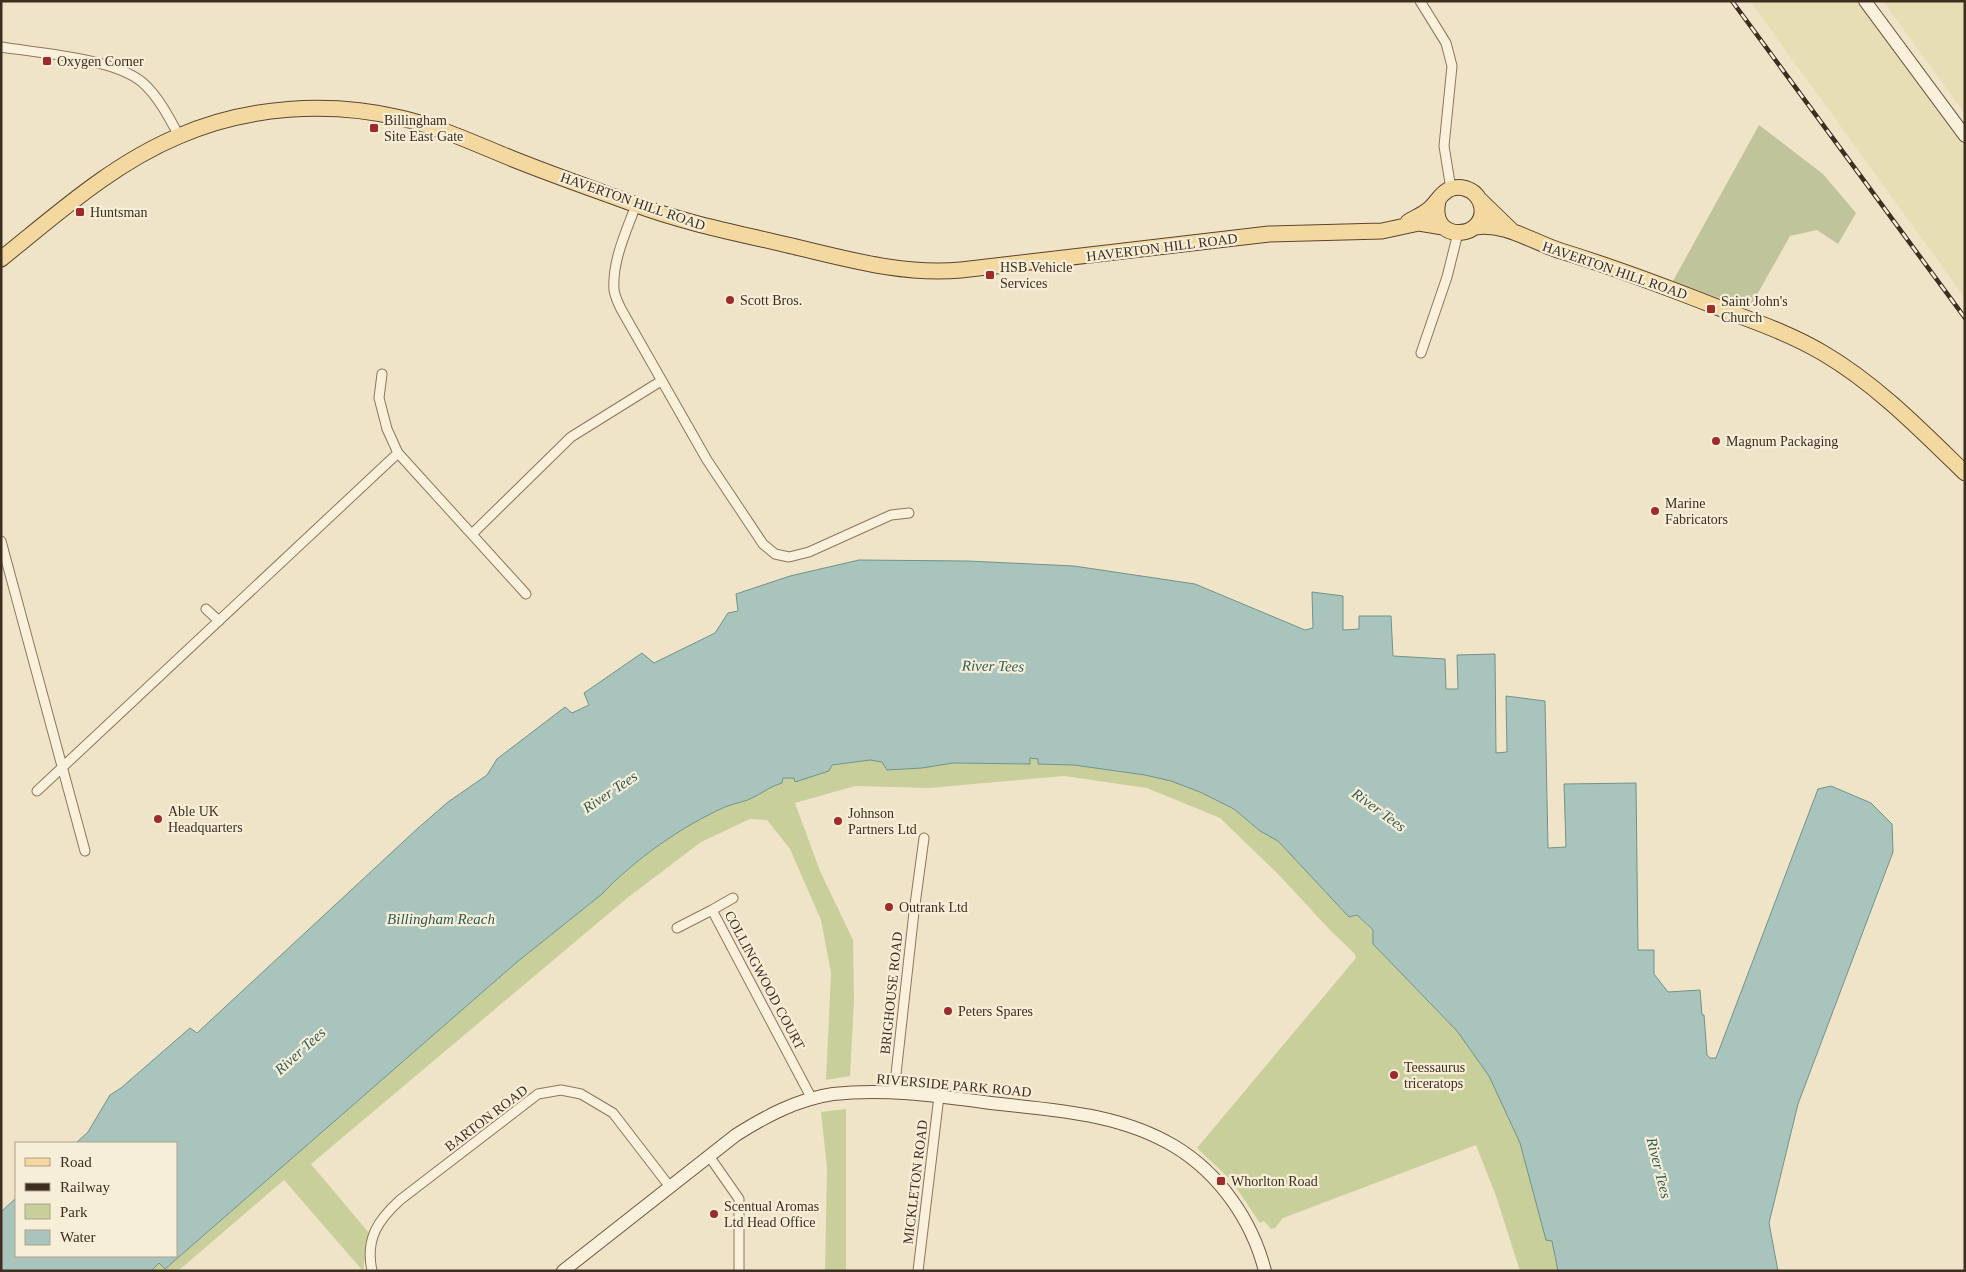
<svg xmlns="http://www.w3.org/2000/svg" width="1966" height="1272" viewBox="0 0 1966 1272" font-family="'Times New Roman',serif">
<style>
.farmland{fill:#e6deb5}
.green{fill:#c9cf9b}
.cemetery{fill:#bfc49a}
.water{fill:#a9c4bc;stroke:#6f938a}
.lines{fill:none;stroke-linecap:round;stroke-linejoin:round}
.street-casing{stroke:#8d765c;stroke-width:11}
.secondary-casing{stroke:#6f573f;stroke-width:14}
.primary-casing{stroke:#5b4430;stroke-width:17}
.street{stroke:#faf1dc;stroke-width:9}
.secondary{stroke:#faf1dc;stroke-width:12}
.primary{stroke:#f3d9a0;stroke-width:15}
.rail-casing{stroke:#3d2e20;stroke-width:4.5}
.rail{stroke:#f7eed8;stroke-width:2.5;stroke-dasharray:8;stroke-linecap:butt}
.poi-dot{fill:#9e2a2b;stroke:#f7eed8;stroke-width:2}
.labels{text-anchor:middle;stroke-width:4.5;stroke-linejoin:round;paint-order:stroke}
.poi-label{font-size:14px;fill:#3d2e20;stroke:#f7eed8;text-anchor:start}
.street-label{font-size:14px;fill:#3d2e20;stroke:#f7eed8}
.water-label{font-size:15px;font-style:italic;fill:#2f5d5a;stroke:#f7eed8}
</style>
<rect width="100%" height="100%" fill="#f0e4c8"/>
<path class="farmland" d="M1750 1H1856L1965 149V298Z
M1883 1H1965V114Z"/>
<path class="green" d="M1030 758H1038V764L1074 765 1145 775 1171 781 1200 792 1234 809 1260 831 1278 841 1349 917 1357 915 1373 931V944L1457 1031 1489 1076 1520 1143 1552 1241 1558 1271H1520L1496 1196 1476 1145 1283 1218 1275 1228 1271 1229 1264 1221 1260 1223 1231 1180 1197 1148 1356 958 1354 953 1329 929 1279 875 1220 818 1147 788 1064 776 929 788 855 786 795 803 820 871 853 940 854 1001 850 1076 826 1080 831 973 821 920 790 849 767 820 750 819 701 842 626 899 311 1164 369 1233 363 1271 284 1180 178 1271H151L159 1263 165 1269 517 962 602 894C634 860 682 826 725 807 734 803 745 802 754 797 764 792 770 786 782 783L783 778H794L795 782 832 765 870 760 883 762 887 770 953 763 1029 764Z
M846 1109V1271H825L827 1168 821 1112Z"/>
<path class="cemetery" d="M1759 125 1823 174 1856 213 1838 244 1817 230 1790 236 1749 309 1673 281Z"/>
<path class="water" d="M859 560 967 561 1074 566 1195 584 1305 630 1313 628 1312 592 1343 596V630L1359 629V616H1391L1393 656 1445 659 1446 689H1458L1457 655 1495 654 1496 753 1507 752 1506 696 1545 701 1548 848 1566 847 1564 784 1636 783 1638 950H1654V974L1668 992 1700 990 1702 1015H1704L1707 1055 1710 1058H1716L1818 789 1831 786 1871 803 1892 824 1893 852 1798 1104 1769 1223 1778 1271H1558L1552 1241 1546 1240 1520 1143 1489 1076 1457 1031 1373 944V930L1357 915 1349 917 1278 841 1260 831 1234 809 1200 792 1171 781 1145 775 1074 765 1038 764V759L1030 758V764L953 763 922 768 887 770 882 762 870 760 832 765 829 771 795 782 794 778H783L782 783C771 786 764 792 754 797 746 802 734 803 725 807 682 826 634 860 602 894L517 962 165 1269 159 1263 151 1271H1V1212L16 1198V1256H176V1143H76L88 1132 110 1095 121 1088 190 1028 197 1033 417 829 448 802 487 775 497 759 565 707 572 713 589 705 584 693 642 653 654 663 715 633 728 613 738 611 736 594 790 576Z"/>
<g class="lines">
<defs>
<path id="street" d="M1420 1 1446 43 1452 66 1444 146 1451 189
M1 47C39 53 113 58 142 82 158 96 169 117 179 136
M636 205C626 232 612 261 614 290 615 296 618 303 621 309L707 460 763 544 775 554 789 557 809 552 891 515 909 513
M1421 353 1447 277 1458 233
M382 374 379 398 387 429 398 453 526 594
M472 534 571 437 661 381
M1 541 85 851
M206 609 219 621
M37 791 398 453
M712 910 733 898
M677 928 712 910 812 1099
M894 1092 914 912 924 838
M709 1156 739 1199V1271
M372 1271C365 1239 378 1220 400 1200L538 1094 561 1090 581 1094 613 1113 670 1187
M918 1271 939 1096"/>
<path id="secondary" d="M1865 1 1965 136
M563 1271 736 1135C766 1116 798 1099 833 1094 886 1088 939 1096 991 1103 1053 1110 1119 1113 1174 1146 1219 1173 1252 1220 1265 1271"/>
<path id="primary" d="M1480 200 1511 230
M1408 222C1414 218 1422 215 1428 210 1434 206 1438 198 1444 193 1456 182 1476 188 1481 204 1491 239 1428 246 1438 201
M1475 227C1505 222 1532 242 1561 251 1616 268 1669 288 1722 309 1756 322 1791 334 1823 353 1876 384 1921 430 1965 473
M1 259C57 214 112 164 179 136 247 106 329 101 401 118 440 127 476 144 513 159 553 175 593 189 634 204 682 222 732 232 783 244 841 257 901 276 961 270L1269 234 1382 231 1419 223 1443 227"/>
</defs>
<use href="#street" class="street-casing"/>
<use href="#secondary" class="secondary-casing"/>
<use href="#primary" class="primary-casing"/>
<use href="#street" class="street"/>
<use href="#secondary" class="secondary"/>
<use href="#primary" class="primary"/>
<defs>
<path id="rail" d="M1732 1 1965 318"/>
</defs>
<use href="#rail" class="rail-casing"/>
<use href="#rail" class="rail"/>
</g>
<g class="poi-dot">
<rect x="42" y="56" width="10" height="10" rx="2.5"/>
<rect x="369" y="123" width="10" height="10" rx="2.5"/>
<rect x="75" y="207" width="10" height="10" rx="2.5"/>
<rect x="985" y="270" width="10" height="10" rx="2.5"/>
<circle cx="730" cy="300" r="5"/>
<rect x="1706" y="304" width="10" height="10" rx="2.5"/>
<circle cx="1716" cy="441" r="5"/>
<circle cx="1655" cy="511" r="5"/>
<circle cx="158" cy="819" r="5"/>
<circle cx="838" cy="821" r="5"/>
<circle cx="889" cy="907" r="5"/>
<circle cx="948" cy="1011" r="5"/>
<circle cx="1394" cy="1075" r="5"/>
<rect x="1216" y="1176" width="10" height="10" rx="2.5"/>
<circle cx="714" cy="1214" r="5"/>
</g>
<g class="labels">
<g class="poi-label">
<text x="57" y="66">Oxygen Corner</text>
<text x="384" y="125">Billingham<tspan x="384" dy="16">Site East Gate</tspan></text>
<text x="90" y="217">Huntsman</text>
<text x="1000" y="272">HSB Vehicle<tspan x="1000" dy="16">Services</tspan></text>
<text x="740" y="305">Scott Bros.</text>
<text x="1721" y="306">Saint John's<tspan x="1721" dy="16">Church</tspan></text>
<text x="1726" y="446">Magnum Packaging</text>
<text x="1665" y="508">Marine<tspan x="1665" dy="16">Fabricators</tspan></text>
<text x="168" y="816">Able UK<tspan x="168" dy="16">Headquarters</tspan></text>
<text x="848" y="818">Johnson<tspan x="848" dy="16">Partners Ltd</tspan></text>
<text x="899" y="912">Outrank Ltd</text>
<text x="958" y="1016">Peters Spares</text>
<text x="1404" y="1072">Teessaurus<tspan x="1404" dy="16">triceratops</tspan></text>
<text x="1231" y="1186">Whorlton Road</text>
<text x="724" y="1211">Scentual Aromas<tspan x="724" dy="16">Ltd Head Office</tspan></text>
</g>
<g class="street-label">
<text transform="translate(633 201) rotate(19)" y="5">HAVERTON HILL ROAD</text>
<text transform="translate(1162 247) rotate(-7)" y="5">HAVERTON HILL ROAD</text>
<text transform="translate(1615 270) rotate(19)" y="5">HAVERTON HILL ROAD</text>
<text transform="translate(765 980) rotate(62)" y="5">COLLINGWOOD COURT</text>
<text transform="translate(891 993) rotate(-84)" y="5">BRIGHOUSE ROAD</text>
<text transform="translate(954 1085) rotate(5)" y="5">RIVERSIDE PARK ROAD</text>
<text transform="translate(486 1118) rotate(-37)" y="5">BARTON ROAD</text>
<text transform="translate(915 1182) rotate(-83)" y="5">MICKLETON ROAD</text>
</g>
<g class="water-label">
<text transform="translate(993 666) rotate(1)" y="5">River Tees</text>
<text transform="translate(610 792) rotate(-34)" y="5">River Tees</text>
<text transform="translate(1379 810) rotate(36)" y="5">River Tees</text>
<text x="441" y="924">Billingham Reach</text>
<text transform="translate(300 1051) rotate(-42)" y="5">River Tees</text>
<text transform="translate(1659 1168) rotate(76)" y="5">River Tees</text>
</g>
</g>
<rect width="1966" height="1272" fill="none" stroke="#3d2e20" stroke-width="5"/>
<rect x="15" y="1142" width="162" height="115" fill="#f7eed8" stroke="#ada18e"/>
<rect x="25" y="1158" width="25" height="8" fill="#f3d9a0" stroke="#ada18e"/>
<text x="60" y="1167" font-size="15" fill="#3d2e20">Road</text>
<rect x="25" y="1183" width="25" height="8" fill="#3d2e20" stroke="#ada18e"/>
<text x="60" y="1192" font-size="15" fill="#3d2e20">Railway</text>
<rect x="25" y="1204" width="25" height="15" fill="#c9cf9b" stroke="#ada18e"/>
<text x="60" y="1217" font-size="15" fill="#3d2e20">Park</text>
<rect x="25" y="1230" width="25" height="15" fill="#a9c4bc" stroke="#ada18e"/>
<text x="60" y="1242" font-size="15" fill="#3d2e20">Water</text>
</svg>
